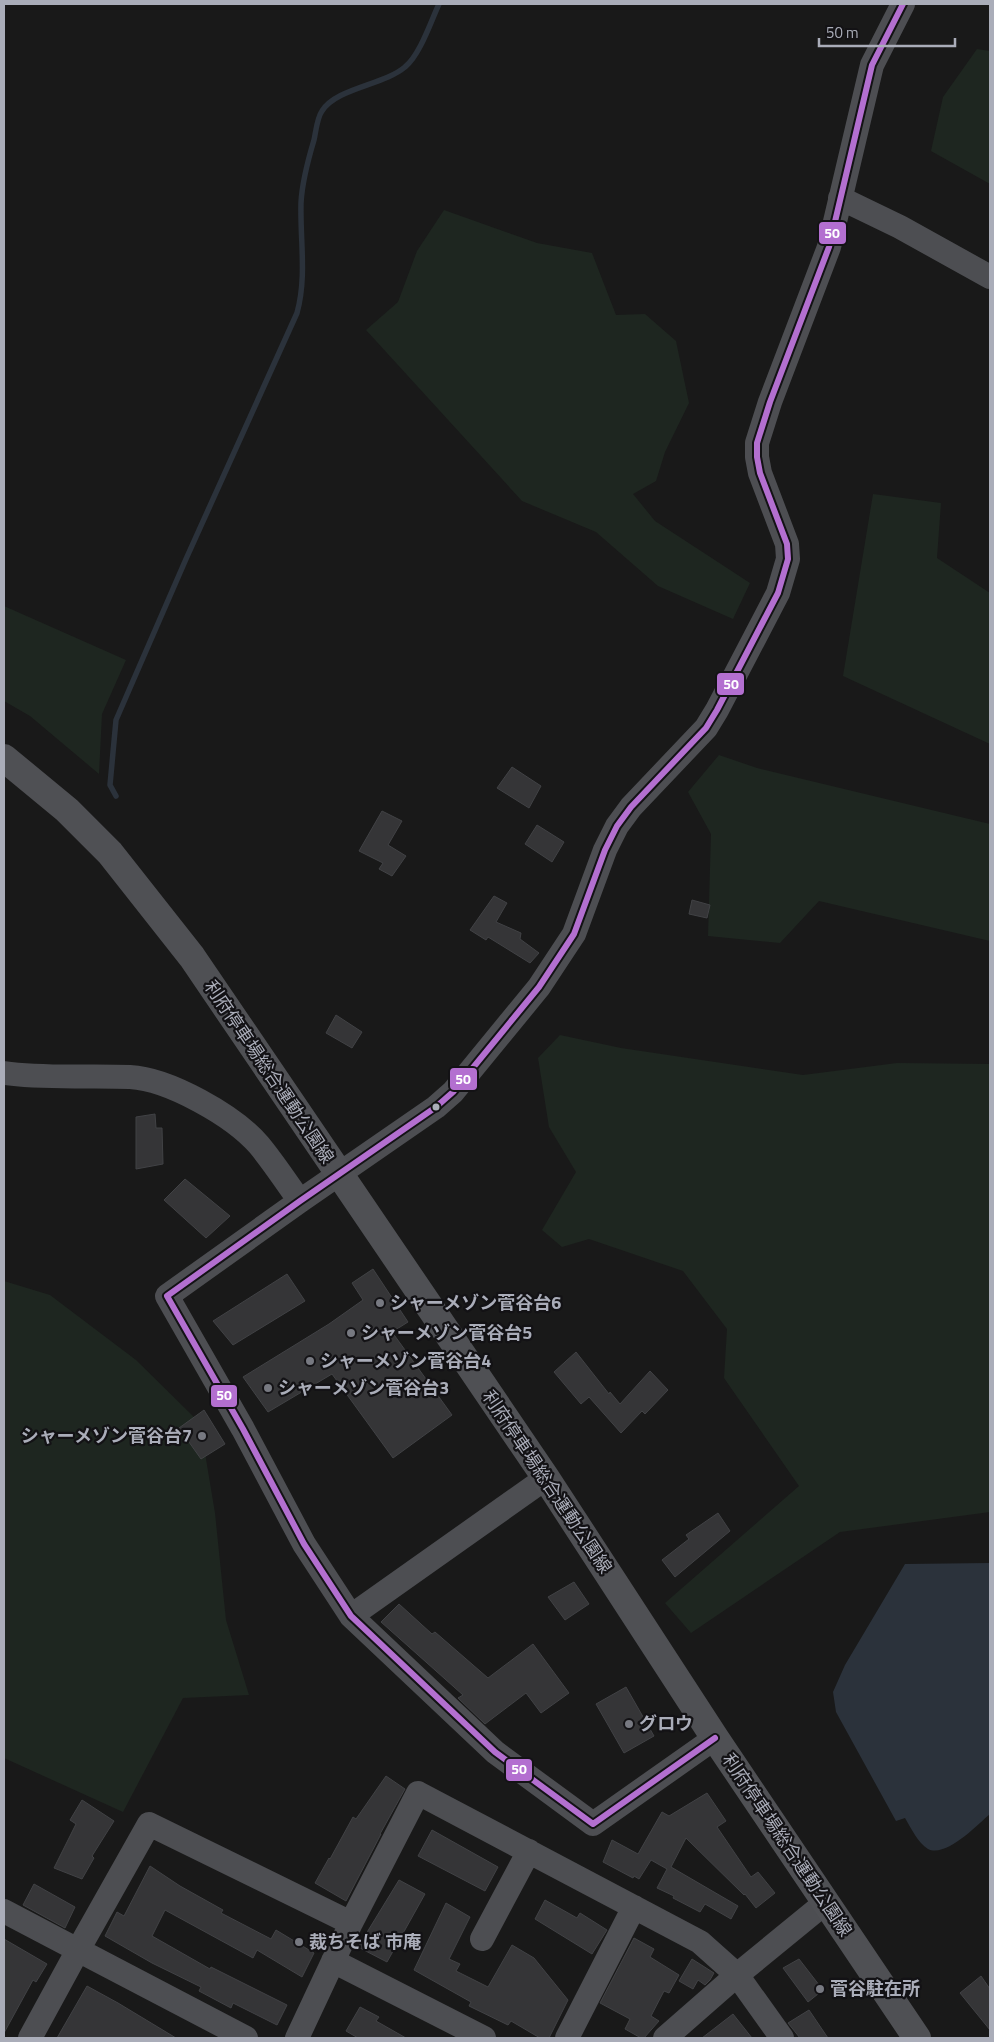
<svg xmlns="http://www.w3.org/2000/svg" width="994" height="2042" viewBox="0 0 994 2042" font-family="'Titillium Web','Noto Sans JP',sans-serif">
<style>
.green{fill:#1e2620}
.water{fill:#2b323b}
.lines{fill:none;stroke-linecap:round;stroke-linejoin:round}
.stream{stroke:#2b323b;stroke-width:5.5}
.building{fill:#353537;stroke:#414245}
.minor{stroke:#4d4e52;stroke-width:24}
.major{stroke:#4f5054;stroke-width:28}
.bus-1-casing{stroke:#131215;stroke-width:10}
.bus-1{stroke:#b36fd0;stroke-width:6}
.bus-dot{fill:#aaadb9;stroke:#131215;stroke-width:2}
.poi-dot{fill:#777981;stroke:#131215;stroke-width:2}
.labels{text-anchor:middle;stroke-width:4.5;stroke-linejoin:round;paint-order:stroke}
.street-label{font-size:18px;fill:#aaadb9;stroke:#131215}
.poi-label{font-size:18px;font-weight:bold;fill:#aaadb9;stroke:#131215;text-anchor:start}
.line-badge{stroke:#131215;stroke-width:2}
.badge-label{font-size:14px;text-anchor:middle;font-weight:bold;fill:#fff}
</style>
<rect width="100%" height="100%" fill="#191919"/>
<path class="green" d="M977 49 990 51V184L931 151 943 97Z
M444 210 537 243 592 253 616 315 645 314 676 341 689 403 665 452 656 481 633 494 655 521 750 583 733 619 658 586 596 532 522 501 366 330 398 302 417 251Z
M873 494 941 503 937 558 990 593V744L843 676Z
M4 606 126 660 102 714 99 774 30 716 4 701Z
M719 755 757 768 990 824V941L819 901 780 943 708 936 711 834 688 792Z
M560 1035 621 1048 803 1075 897 1063 990 1064V1512L840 1532 691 1633 665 1603 799 1486 724 1378 727 1329 683 1271 589 1239 562 1247 542 1230 576 1172 549 1127 538 1058Z
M4 1281 50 1295 136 1360 200 1423 215 1513 226 1620 249 1695 183 1698 123 1812 4 1758Z"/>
<path class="water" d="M990 1563V1814C977 1825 946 1858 928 1849 918 1843 911 1828 905 1818L896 1821 836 1712 833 1692 845 1665 905 1564Z"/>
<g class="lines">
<path class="stream" d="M116 796 110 785 116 720 186 559 297 313C307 277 300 240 301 203 302 183 308 160 314 140 316 131 317 118 322 111 336 88 384 85 405 67 420 55 431 21 439 4"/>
</g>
<path class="building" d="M512 767 541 786 529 808 497 788Z
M382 811 402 821 388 845 406 856 392 876 379 869 383 863 359 851Z
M537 825 564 842 552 862 525 844Z
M494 896 507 903 496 922 521 933 520 939 539 953 530 963 488 937 486 940 470 930Z
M692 900 710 905 707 918 689 914Z
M336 1015 362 1032 352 1048 326 1033Z
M155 1114 156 1128H162L163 1164 136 1169V1117Z
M185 1179 230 1216 206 1238 164 1200Z
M373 1269 408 1322 392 1332 452 1415 393 1458 332 1374 268 1412 243 1377 329 1324 363 1300 352 1283Z
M287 1274 305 1301 233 1345 213 1321Z
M576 1352 609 1394 610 1392 620 1404 650 1371 668 1390 645 1414 642 1411 621 1433 589 1397 581 1404 554 1372Z
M204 1410 225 1444 201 1459 179 1428Z
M718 1513 730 1531 675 1577 662 1560 689 1539 686 1535Z
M574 1582 589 1604 565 1620 548 1597Z
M399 1604 432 1634 435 1632 488 1678 533 1644 569 1693 541 1713 526 1693 485 1724 458 1698 463 1695 381 1622Z
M626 1687 654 1736 624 1753 596 1704Z
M386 1776 405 1789 380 1834H381L346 1901 315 1883 329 1858 330 1859 353 1817 356 1819Z
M707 1793 726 1821 717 1827 751 1877 758 1872 775 1893 756 1908 745 1894 744 1895 686 1838 671 1867 738 1906 731 1919 705 1904 700 1912 673 1898 674 1896 657 1888 667 1869 651 1860 639 1879 634 1876 633 1878 603 1862 612 1840 638 1854 662 1812 669 1816Z
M82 1800 114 1821 92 1856 94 1858 82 1879 54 1868 76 1824 70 1820Z
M432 1830 498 1867 485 1891 418 1856Z
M150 1866 180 1886 223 1910 221 1913 271 1939 276 1930 314 1953 302 1977 257 1950 253 1958 165 1910 152 1936 210 1969 211 1967 287 2005 277 2025 233 2003 231 2008 199 1991 201 1987 152 1963 105 1936 117 1912 124 1916Z
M399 1880 425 1894 387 1962 358 1947Z
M34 1884 75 1907 65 1928 23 1905Z
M545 1900 577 1918 580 1913 607 1930 592 1954 535 1919Z
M446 1903 470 1917 449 1959 460 1964 456 1971 488 1987 512 1945 534 1958 568 2000 549 2038H540L511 2021 508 2025 469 2006 471 2002 414 1970Z
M634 1938 654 1949 650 1957 679 1975 669 1993 664 1991 651 2016 659 2021 644 2038H641L625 2029 630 2019 600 2003Z
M4 1939 47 1964 36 1982 33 1980 4 2033Z
M692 1959 714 1973 710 1980 705 1985 698 1980 693 1989 679 1981Z
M799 1959 823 1990 808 2002 783 1968Z
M981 1976 990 1989V2030L960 1993Z
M87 1986 118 2003 176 2038H57Z
M360 2007 379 2017 376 2021 406 2038H358L346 2031Z
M809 2010 828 2038H800L788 2023Z
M733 2014 752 2038H702Z"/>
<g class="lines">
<path class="minor" d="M840 198 900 227 990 277
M4 1073C45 1079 88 1075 130 1077 169 1079 234 1116 259 1145 274 1163 286 1182 300 1201
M351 1616 546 1478
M715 1738 593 1824 495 1752 351 1616 304 1544 243 1429 167 1296 300 1201 436 1107 453 1092 539 987 574 934 605 850 617 826 631 807 706 728 717 710 778 593 788 559 787 544 760 473 757 457V443L770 402 829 247 872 65 903 4
M4 1911 78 1950 30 2038
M482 1939 529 1851
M333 1961 484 2038
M246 2038 78 1950 149 1824 351 1923
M297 2038 351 1923 418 1793 700 1942 737 1975 782 2038
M567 2038 634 1907
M665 2038 737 1975 825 1903"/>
<path class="major" d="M4 758 67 810 110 853 192 957 546 1478 715 1738 917 2038"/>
<defs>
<path id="bus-1" d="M715 1738 593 1824 495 1752 351 1616 304 1544 243 1429 167 1296 300 1201 436 1107 453 1092 539 987 574 934 605 850 617 826 631 807 706 728 717 710 778 593 788 559 787 544 760 473 757 457V443L770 402 829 247 872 65 903 4"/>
</defs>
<use href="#bus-1" class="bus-1-casing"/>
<use href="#bus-1" class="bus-1"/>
</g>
<circle class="bus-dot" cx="436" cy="1107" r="4.5"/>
<g class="poi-dot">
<circle cx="380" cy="1303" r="5"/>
<circle cx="351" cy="1333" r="5"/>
<circle cx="310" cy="1361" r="5"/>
<circle cx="268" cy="1388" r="5"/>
<circle cx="202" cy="1436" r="5"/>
<circle cx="629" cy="1724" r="5"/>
<circle cx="299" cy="1942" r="5"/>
<circle cx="820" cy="1989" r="5"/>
</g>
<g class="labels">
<g class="street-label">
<text transform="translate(269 1072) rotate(56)" y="6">利府停車場総合運動公園線</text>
<text transform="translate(547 1482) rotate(56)" y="6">利府停車場総合運動公園線</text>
<text transform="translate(787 1845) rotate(56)" y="6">利府停車場総合運動公園線</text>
</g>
<g class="poi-label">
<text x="390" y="1309">シャーメゾン菅谷台6</text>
<text x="361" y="1339">シャーメゾン菅谷台5</text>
<text x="320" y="1367">シャーメゾン菅谷台4</text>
<text x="278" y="1394">シャーメゾン菅谷台3</text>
<text x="192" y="1442" text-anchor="end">シャーメゾン菅谷台7</text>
<text x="639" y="1730">グロウ</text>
<text x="309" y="1948">裁ちそば 市庵</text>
<text x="830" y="1995">菅谷駐在所</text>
</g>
</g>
<g class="line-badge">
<rect x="818" y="221" width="29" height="24" rx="5" fill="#b36fd0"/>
<rect x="716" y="672" width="29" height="24" rx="5" fill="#b36fd0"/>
<rect x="449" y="1067" width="29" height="24" rx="5" fill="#b36fd0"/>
<rect x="210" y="1384" width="28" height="24" rx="5" fill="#b36fd0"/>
<rect x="505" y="1758" width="28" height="24" rx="5" fill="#b36fd0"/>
</g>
<g class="badge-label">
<text x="832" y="238">50</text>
<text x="731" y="689">50</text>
<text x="463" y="1084">50</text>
<text x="224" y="1400">50</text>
<text x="519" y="1774">50</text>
</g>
<rect width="994" height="2042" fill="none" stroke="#aaadb9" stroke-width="10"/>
<path d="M819 38v8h136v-8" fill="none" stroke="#aaadb9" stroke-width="2.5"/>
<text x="826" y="38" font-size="15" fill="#aaadb9" stroke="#131215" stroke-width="4" paint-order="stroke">50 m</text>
</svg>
